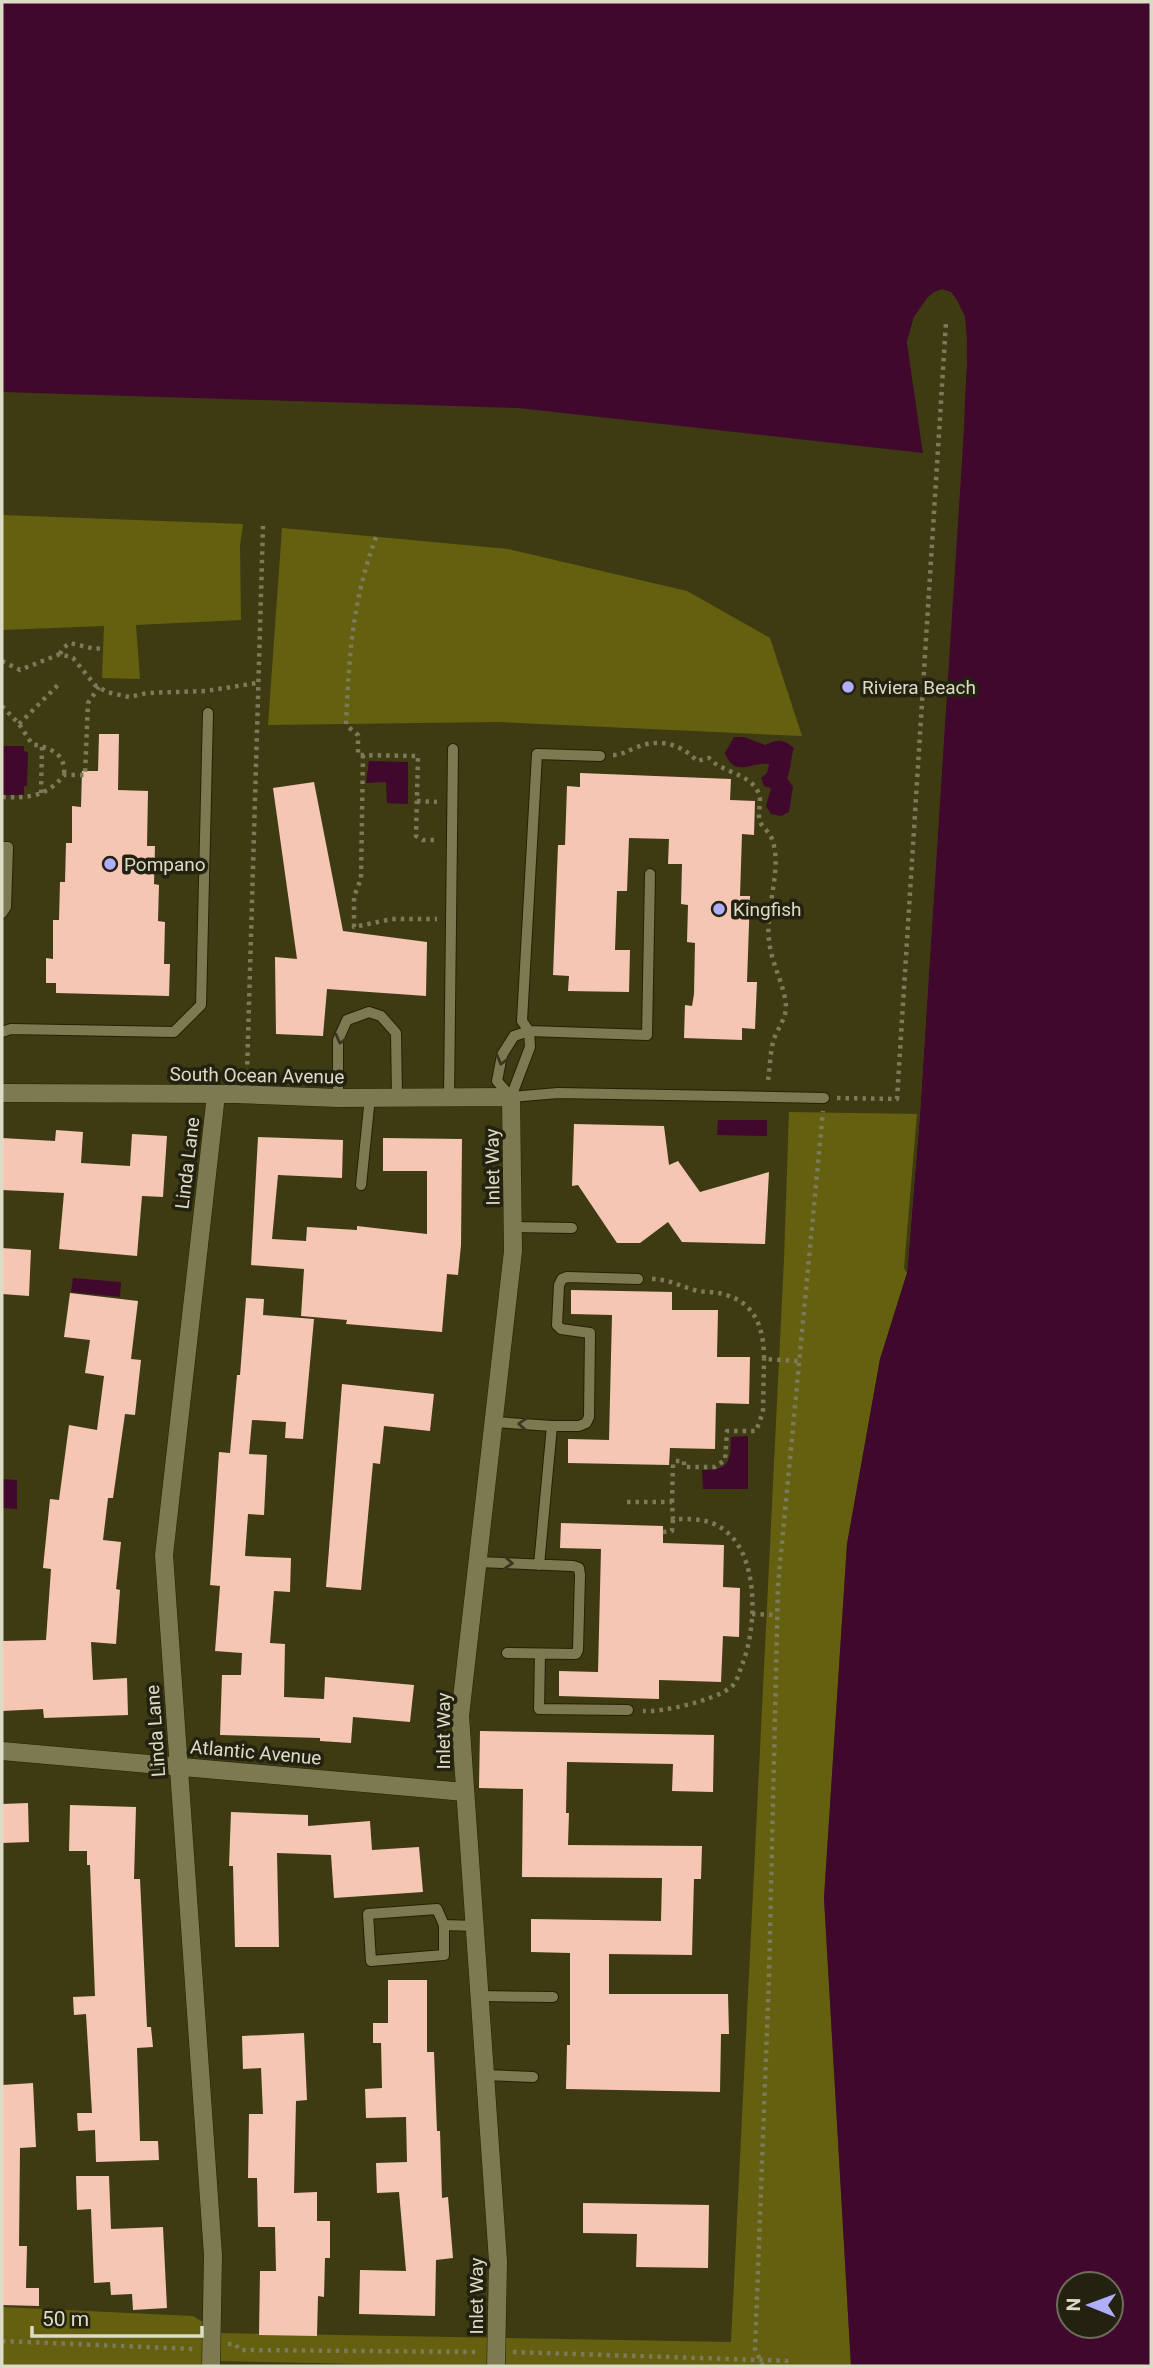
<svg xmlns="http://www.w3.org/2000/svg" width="1153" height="2368" viewBox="0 0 1153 2368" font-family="Roboto,sans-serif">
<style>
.green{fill:#655f10}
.water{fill:#41082e;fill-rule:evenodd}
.pier{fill:#3e3b13}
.building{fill:#f4c6b3}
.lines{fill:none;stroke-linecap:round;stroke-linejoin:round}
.service-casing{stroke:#242204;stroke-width:12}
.minor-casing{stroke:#242204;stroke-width:19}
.tertiary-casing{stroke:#242204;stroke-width:19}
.path{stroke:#7c7a59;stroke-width:4.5;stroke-dasharray:3.5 5;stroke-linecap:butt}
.service{stroke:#7d7a51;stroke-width:10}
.minor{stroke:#7d7a51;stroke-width:18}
.tertiary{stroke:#7d7a51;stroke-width:18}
.oneway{stroke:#3a3821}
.poi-dot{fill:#b0aefa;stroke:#232211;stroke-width:2.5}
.labels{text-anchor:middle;stroke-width:7;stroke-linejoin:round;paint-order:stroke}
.poi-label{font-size:19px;fill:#dcdbc6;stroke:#232211;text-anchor:start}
.street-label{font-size:19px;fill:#dcdbc6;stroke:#232211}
</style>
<rect width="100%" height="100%" fill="#3e3b13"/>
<path class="green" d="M2 515 243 524 240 546 241 620 136 625 140 679 102 678 104 626 2 630Z
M282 528 508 549 687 591 770 638 802 736 498 722 268 725Z
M789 1112 920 1114 907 1273 880 1359 847 1544 824 1898 851 2366H456L218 2361 205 2366H2V2307L193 2316 220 2333 731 2342 784 1259Z"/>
<path class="water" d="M2 2H1151V2366H851L824 1898 847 1544 880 1359 907 1273 920 1114 964 429 967 340 965 317 951 292H934L914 317 907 342 923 453 518 408 2 392ZM1069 2284H1111V2326H1069Z
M734 737H744L765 745C778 739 783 739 794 748 790 759 792 766 787 778L793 787 789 812 781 816 771 814 766 806 771 788 764 786 761 778 767 773 769 764C751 761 735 779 725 753Z
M2 746H24V751L28 752 27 786H24V795H2Z
M369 761 408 762V804L387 803 386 782 366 783Z
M718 1120H767V1136L717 1135Z
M73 1278 121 1282 120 1297 71 1292Z
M748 1436V1489H703L702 1470C730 1470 730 1462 731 1437Z
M2 1479 17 1480V1509L2 1508Z"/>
<path class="pier" d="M942 289 951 292 957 300 965 317 967 364 920 1114 907 1273 904 1268 917 1114 963 364 962 318 949 295 942 293 935 295 917 319 913 329 911 342 925 455 923 453 907 342 914 317 927 298 934 292Z"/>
<path class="building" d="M99 734H119L118 790 148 791 147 846H155L154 884 159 885 158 921 165 922 164 964H170L169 996 56 993V983H46V958L53 959V920H59L60 882H65L66 843H72V806L81 807 82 771H98Z
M580 773 731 779 730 800 755 801 754 835 742 834 740 896H750L747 982H757L755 1029 742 1028V1040L684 1038 685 1005 692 1006 694 994 695 943 687 942 688 905 681 904 682 864H668L669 839 629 838 627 891H617L615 950H630L629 992 568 991 569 976 553 975 558 845H565L567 786 580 787Z
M314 782 343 931 427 942 426 996 327 989 323 1036 276 1034 275 957 297 959 273 788Z
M574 1124 664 1126 669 1165 678 1161 700 1192 769 1172 765 1244 682 1242 668 1222 640 1243H617L578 1185 572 1186Z
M56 1130 83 1132 81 1163 130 1166 132 1134 167 1136 163 1197 142 1196 137 1256 59 1249 64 1193 2 1190V1138L55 1141Z
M258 1137 343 1140 342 1178 278 1175 272 1239 306 1241 307 1227 357 1230V1226L427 1234V1171H383V1138L462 1139 461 1245 458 1275 447 1274 442 1332 346 1324 347 1320 301 1316 304 1269 251 1265Z
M2 1248 31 1250 29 1296 2 1294Z
M571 1290 672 1292V1310H718L717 1357H750L749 1404 716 1403 715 1449 670 1448 669 1465 568 1463V1439L609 1440 612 1315 571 1314Z
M70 1293 138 1301 131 1359 141 1360 135 1415 125 1414 113 1498H108L103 1540 121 1542 116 1589 120 1590 116 1644 91 1642 93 1680 127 1678 128 1715 44 1718 43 1709 2 1711V1641L46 1640 51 1569 43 1568 50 1499 59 1500 69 1425 97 1430 104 1376 85 1373 90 1340 64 1337Z
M246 1298 264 1299 263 1315 314 1319 303 1439 285 1438 286 1422 252 1420 249 1454 267 1455 264 1515 248 1514 245 1556 291 1558 290 1592 274 1591 270 1643 285 1644 284 1697 324 1699 325 1677 414 1685 410 1722 353 1717 351 1743 320 1741V1738L220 1735 222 1675H241L242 1653 215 1651 220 1586 210 1585 214 1527 219 1452 230 1453 237 1375H240Z
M342 1384 434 1394 430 1431 384 1426 380 1464 373 1463 361 1590 326 1587Z
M561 1523 663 1526V1543L724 1545 723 1587 740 1588 739 1637 723 1636 721 1682 659 1680V1699L559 1696V1671L598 1672 601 1549 560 1548Z
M480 1731 714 1735 713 1792 672 1791 673 1764 567 1762 566 1813H569L568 1845 702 1846 701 1879H694L692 1955 609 1954V1994H728L729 2034H721L720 2092 566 2089 567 2045H570V1953L531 1952V1919L661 1921 662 1878 522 1877 523 1789 479 1788Z
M28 1803 29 1842 2 1843V1804Z
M70 1805 136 1807 134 1879H140L147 2027H151L153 2047 137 2048 140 2141H158L159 2160 96 2162 95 2130 78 2131 77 2113H92L86 2014 74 2015 73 1997 95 1996 90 1865H87V1851H69Z
M231 1812 308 1815V1826L370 1821 372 1850 419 1847 423 1892 334 1898 331 1855 277 1853 279 1947H235L233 1866H229Z
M388 1980H427V2052H434L437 2131H440L442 2198 448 2197 453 2258 436 2260 435 2316 359 2314 360 2270 406 2271 399 2192 377 2193 376 2163 407 2162 406 2117 366 2118 365 2089 382 2088 381 2043H373V2023H388Z
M304 2033 307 2100 296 2101 294 2193 317 2192V2221H330V2258H325L324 2297 318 2296 317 2336 259 2335 260 2271H276L275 2227H258L257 2178H248L249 2114H263L261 2068 243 2069 242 2036Z
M33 2083 36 2147 20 2148 19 2246H27L26 2288H39V2306L2 2305V2085Z
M76 2176H109L111 2229 163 2227 167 2308 133 2310 132 2294 111 2295 110 2282 94 2283 91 2209 77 2210Z
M583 2203 709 2205 708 2268 636 2267 637 2234 583 2233Z"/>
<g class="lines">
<defs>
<path id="service" d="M2 847H8L6 907 2 913
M2 1032 11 1029 174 1032 201 1005 208 713
M449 1097 453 749
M511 1097 530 1047 529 1031 522 1021 537 754 600 756
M511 1097 497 1081 502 1055 514 1036 529 1031 647 1035 650 874
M511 1097 558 1093 824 1098
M338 1098V1040L347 1020 369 1012 381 1016 396 1033 397 1097
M361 1185 370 1097
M514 1227 572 1228
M494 1422 552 1426
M478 1562 573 1566 579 1568 580 1575 578 1650 576 1654 507 1653
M539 1565 552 1426H579L586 1423 589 1417 590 1333 561 1329 557 1325 559 1285 562 1279 567 1277 638 1279
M540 1654 539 1709 628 1710
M444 1925V1955L371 1961 368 1914 437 1909 444 1925 475 1926
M480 1996 553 1997
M485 2075 533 2077"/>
<path id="minor" d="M2 1751 465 1792
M211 2366 213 2255 164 1555 216 1095"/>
<path id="tertiary" d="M2 1093 236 1094 338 1098 511 1097 513 1251 460 1716 498 2261 496 2366"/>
</defs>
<use href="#service" class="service-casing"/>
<use href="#minor" class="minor-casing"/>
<use href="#tertiary" class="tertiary-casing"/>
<path class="path" d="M376 537C352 602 349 656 346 725L358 735V755L418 756 416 836 423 840H439
M60 654 63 648 70 643 95 649 103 648
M2 661 20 670 60 654 73 658 95 685 107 692 129 697 147 693 206 691 257 683
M2 706 19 724 32 744C50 748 66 753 64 775
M19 724 58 685
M363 755 361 879 354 896V927L392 919H437
M613 755C622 755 627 751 635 748 658 738 680 743 697 761L709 758C722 773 751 773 759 794 762 802 757 813 760 821 762 828 770 832 772 839 783 869 765 907 769 940 771 964 785 985 786 1007 786 1019 776 1031 773 1042 770 1054 770 1068 768 1080
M41 793 42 746
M2 797C28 798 47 797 64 775H85L88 703 99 687
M417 801 437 802
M247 1073 263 526
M837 1098 897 1099 946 322
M652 1279C668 1279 680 1286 694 1290 705 1293 716 1291 726 1295 757 1304 764 1331 764 1359L799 1361
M627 1502H672L673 1519C698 1519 714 1518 732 1537 759 1567 756 1630 742 1665 739 1673 737 1683 730 1688 712 1701 664 1712 643 1711
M672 1502 673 1464 675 1461H684V1467H715L725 1460 727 1431H756L763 1412 764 1359
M663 1532 672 1531 673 1519
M752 1614 777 1615
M2 2341 193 2349
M228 2344H235L240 2350 480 2352
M513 2352 791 2361
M763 2366 755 2349 769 1978 778 1585 823 1111"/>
<use href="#service" class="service"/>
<use href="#minor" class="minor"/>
<use href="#tertiary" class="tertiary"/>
</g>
<defs><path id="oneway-chevron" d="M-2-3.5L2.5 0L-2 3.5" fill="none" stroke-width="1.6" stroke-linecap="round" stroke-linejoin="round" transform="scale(1.75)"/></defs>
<g class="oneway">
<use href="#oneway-chevron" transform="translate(341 1039) rotate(104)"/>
<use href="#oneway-chevron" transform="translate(502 1060) rotate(106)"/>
<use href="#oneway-chevron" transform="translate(523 1424) rotate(-176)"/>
<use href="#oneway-chevron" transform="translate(508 1563) rotate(3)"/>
</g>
<g class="poi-dot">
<circle cx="848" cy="687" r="7"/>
<circle cx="110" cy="864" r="7"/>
<circle cx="719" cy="909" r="7"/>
</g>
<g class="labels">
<g class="poi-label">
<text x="862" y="694">Riviera Beach</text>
<text x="124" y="871">Pompano</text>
<text x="733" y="916">Kingfish</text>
</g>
<g class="street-label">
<text transform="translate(257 1075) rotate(1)" y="7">South Ocean Avenue</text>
<text transform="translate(187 1163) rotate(-83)" y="7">Linda Lane</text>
<text transform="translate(492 1167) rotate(-91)" y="7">Inlet Way</text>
<text transform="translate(155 1731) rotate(-94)" y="7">Linda Lane</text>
<text transform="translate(443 1731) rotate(-90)" y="7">Inlet Way</text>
<text transform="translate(256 1752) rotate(5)" y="7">Atlantic Avenue</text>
<text transform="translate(476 2296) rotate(-90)" y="7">Inlet Way</text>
</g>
</g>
<rect width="1153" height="2368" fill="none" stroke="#dcdbc6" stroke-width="7"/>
<g transform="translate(1090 2305) rotate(271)"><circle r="33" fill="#232211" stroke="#6d6c59" stroke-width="2"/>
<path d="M0-5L12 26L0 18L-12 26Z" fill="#b0aefa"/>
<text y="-10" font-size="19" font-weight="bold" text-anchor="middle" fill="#dcdbc6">N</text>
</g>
<path d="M32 2326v10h170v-10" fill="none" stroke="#dcdbc6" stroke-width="3.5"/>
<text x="42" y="2326" font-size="21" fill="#dcdbc6" stroke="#232211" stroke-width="5" paint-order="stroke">50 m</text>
</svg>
